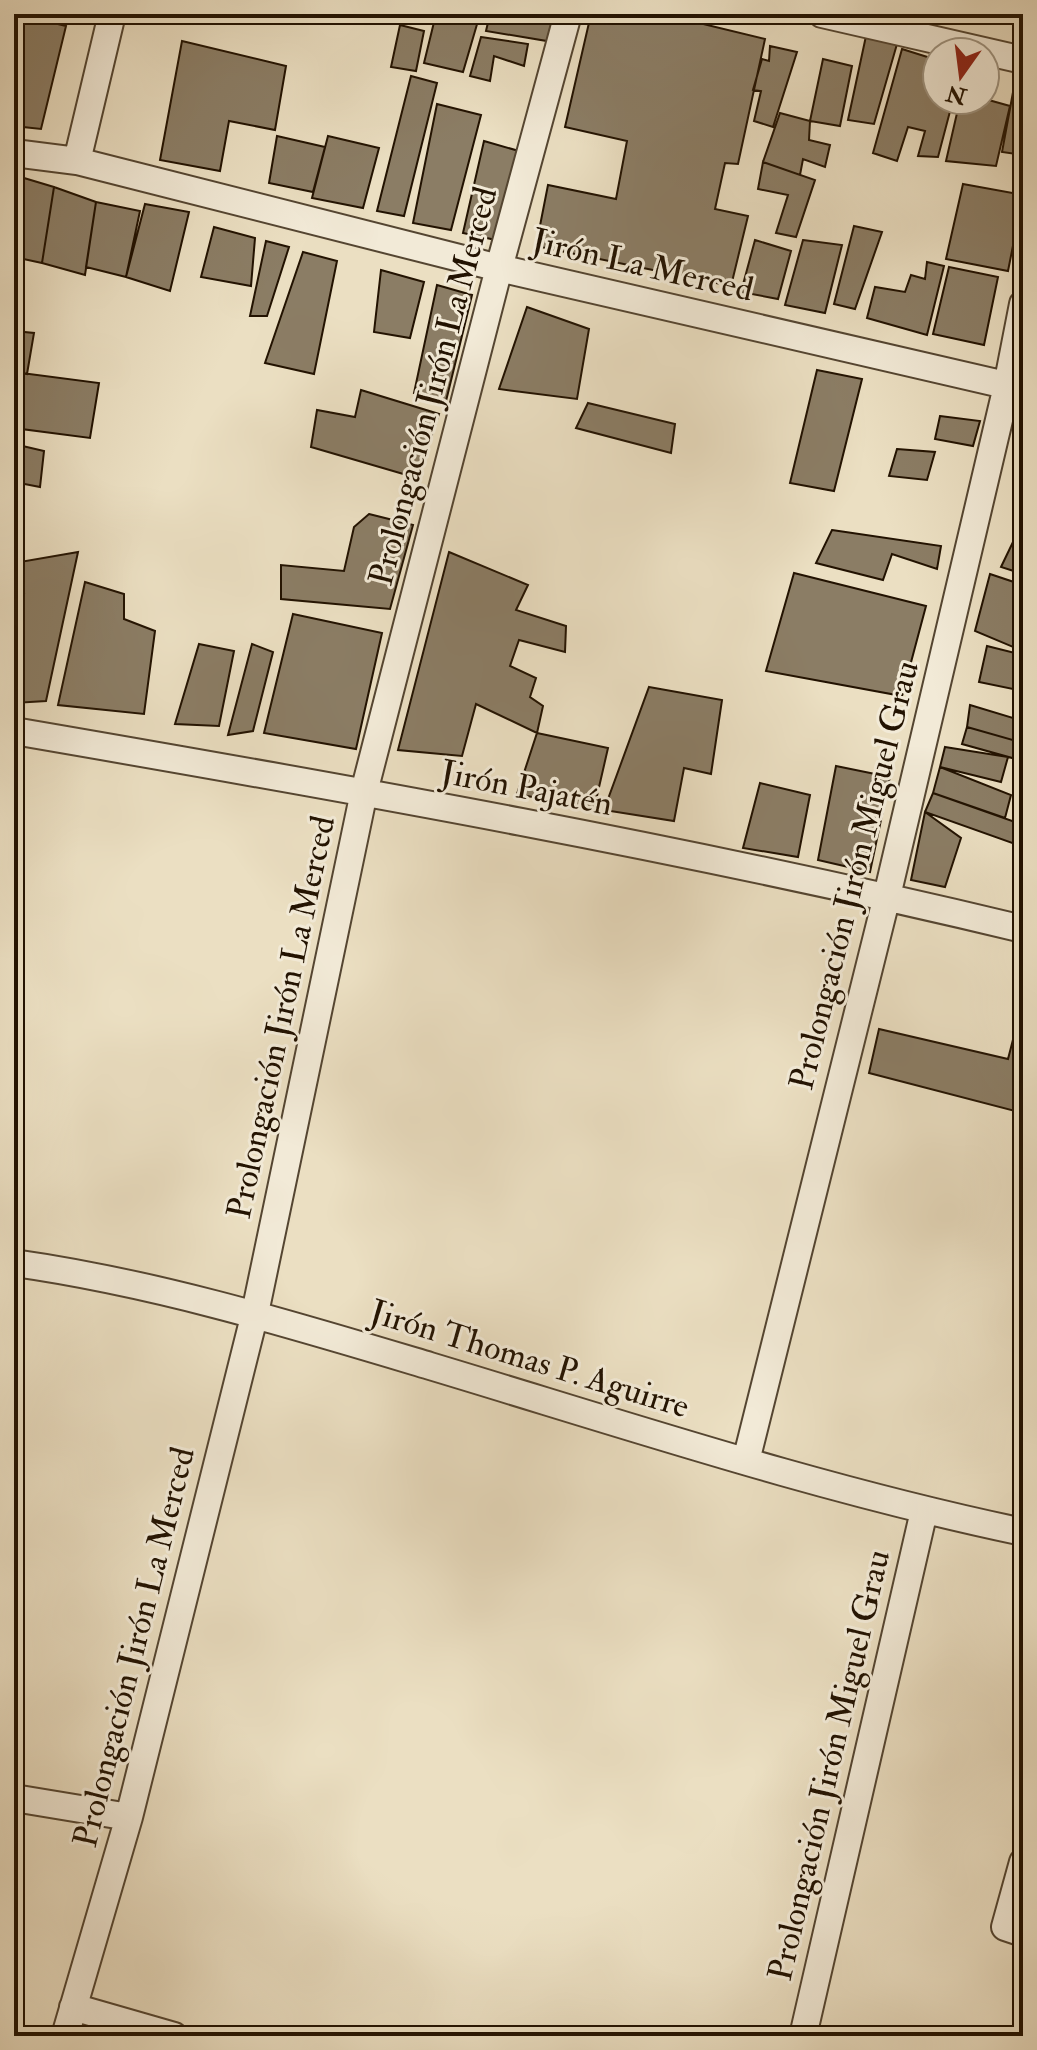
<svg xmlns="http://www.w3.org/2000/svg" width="1037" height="2050" viewBox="0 0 1037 2050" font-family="'IM FELL Double Pica',serif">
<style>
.building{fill:#8b7d65;stroke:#221201;stroke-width:2}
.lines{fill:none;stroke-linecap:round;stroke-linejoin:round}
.street-casing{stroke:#544531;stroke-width:30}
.street{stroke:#f2ead7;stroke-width:26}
.labels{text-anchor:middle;stroke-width:6;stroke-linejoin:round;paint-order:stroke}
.street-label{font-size:34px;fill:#221201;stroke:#f2ead7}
</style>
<rect width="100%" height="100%" fill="#ebdfc2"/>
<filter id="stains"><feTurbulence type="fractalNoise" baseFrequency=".0025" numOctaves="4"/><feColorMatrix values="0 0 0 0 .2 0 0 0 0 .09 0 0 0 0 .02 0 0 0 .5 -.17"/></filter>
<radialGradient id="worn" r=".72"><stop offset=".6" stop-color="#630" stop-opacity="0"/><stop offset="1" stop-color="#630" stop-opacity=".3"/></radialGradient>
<path class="building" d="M17 14 66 26 41 129 14 126V26Z
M71 14H94L92 20Z
M436 14H480L463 72 424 63Z
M490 14H554L547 41 486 31Z
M591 14H662L765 39 738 164 725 163 715 209 748 216 731 286 536 246 548 185 616 199 627 141 565 127Z
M400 25 424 31 416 71 391 67Z
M866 36 897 44 874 124 848 120Z
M481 37 528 44 524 66 494 56 490 81 470 76Z
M182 41 286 66 275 130 229 121 220 171 160 160Z
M770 46 797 52 773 127 754 121 761 91 753 90 762 59 769 61Z
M902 49 937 60V100H953L938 157 918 156 925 131 908 127 897 161 873 153Z
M823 59 852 66 840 126 810 121Z
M411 76 437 83 404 216 377 211Z
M1016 76 1023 79V155L1002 152Z
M985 99 1010 106 996 166 946 161 960 100Z
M437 104 481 115 451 230 413 223Z
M780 113 810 121 809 140 830 145 825 167 803 159 800 175 763 162Z
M277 136 325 147 313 192 269 183Z
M328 136 379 148 363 208 312 198Z
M484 141 519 151 496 240 463 233Z
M763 162 815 180 796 237 776 233 788 195 758 189Z
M14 175 54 187 42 263 14 257Z
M963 184 1023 195 1008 271 946 259Z
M54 187 96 202 85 275 42 263Z
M96 202 140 211 126 277 86 267Z
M145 204 189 212 170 291 126 277Z
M854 226 882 232 855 309 834 304Z
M214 227 255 238 251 286 201 277Z
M755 240 791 251 778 299 741 292Z
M803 240 842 245 825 313 785 305Z
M266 241 289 247 267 316H250Z
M303 252 337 261 314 374 265 363Z
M927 262 944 266 927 335 867 318 875 287 905 292 911 275 925 279Z
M949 267 998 277 984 345 933 334Z
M381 270 424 282 410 338 374 332Z
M437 285 472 295 446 401 414 393Z
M527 307 589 329 577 399 499 389Z
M14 331 34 333 27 374 14 372Z
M817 370 862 379 834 491 790 483Z
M14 372 99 383 90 438 14 428Z
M361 390 439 414 417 478 311 447 317 410 355 417Z
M588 403 675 424 671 453 576 428Z
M940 416 980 421 973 446 935 439Z
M14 444 44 451 40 487 14 482Z
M897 449 935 452 927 480 889 476Z
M1023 453V494L1014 492Z
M369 514 413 525 390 609 281 599V565L344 571 354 527Z
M832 530 941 546 937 569 892 554 883 580 816 563Z
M1013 542 1023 545V574L1001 567Z
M78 552 46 701 14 703V649L24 594 14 592V563Z
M449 552 528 585 516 610 566 626 565 652 519 640 510 666 536 678 530 697 543 706 537 733 476 704 462 756 398 750Z
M794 573 926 606 902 696 766 671Z
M990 574 1023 585V634L1018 649 975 631Z
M85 582 124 594V619L155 631 144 714 58 705Z
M293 614 382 633 356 749 264 733Z
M199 644 234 651 219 726 175 724Z
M252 644 273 652 253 731 228 735Z
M987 646 1023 655V691L979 682Z
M649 687 722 700 711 774 684 768 674 821 604 810Z
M970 705 1023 721V743L967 727Z
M967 727 1023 743V761L962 744Z
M537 733 608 748 594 809 517 794Z
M945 747 1008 757 1001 782 940 767Z
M836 766 890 777 870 872 818 860Z
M940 767 1011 795 1005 818 933 793Z
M760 783 810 795 798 857 743 848Z
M933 793 1018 823 1015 844 925 812Z
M925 812 961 838 945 887 911 880Z
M1023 1001V1113L869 1073 879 1029 1008 1059Z"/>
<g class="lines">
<defs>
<path id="street" d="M822 14 1023 60
M14 153 77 161 499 268 1023 389
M77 161 112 14
M14 731C352 789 690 849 1023 929
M14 1263C156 1283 293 1325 430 1366 626 1425 822 1490 1023 1532
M746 1461 887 896 1007 386 1023 304
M14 1798 129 1817
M1023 1862 1005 1927 1023 1933
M73 2007 174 2036
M65 2036 129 1817 255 1313 364 792 499 268 568 14
M803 2036 924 1511"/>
</defs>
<use href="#street" class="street-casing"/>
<use href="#street" class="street"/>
</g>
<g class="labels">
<g class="street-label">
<text transform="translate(643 264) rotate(13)" y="12">Jirón La Merced</text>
<text transform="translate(432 386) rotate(-75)" y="12">Prolongación Jirón La Merced</text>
<text transform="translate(527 787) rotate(11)" y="12">Jirón Pajatén</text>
<text transform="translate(853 875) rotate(-76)" y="12">Prolongación Jirón Miguel Grau</text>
<text transform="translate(280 1017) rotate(-78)" y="12">Prolongación Jirón La Merced</text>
<text transform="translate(530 1358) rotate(17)" y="12">Jirón Thomas P. Aguirre</text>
<text transform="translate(133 1647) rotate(-76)" y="12">Prolongación Jirón La Merced</text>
<text transform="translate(828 1765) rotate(-77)" y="12">Prolongación Jirón Miguel Grau</text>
</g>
</g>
<rect width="1037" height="2050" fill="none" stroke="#ebdfc2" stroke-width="48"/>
<rect x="16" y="16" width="1005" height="2018" fill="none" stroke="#221201" stroke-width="4"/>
<rect x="24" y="24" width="989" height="2002" fill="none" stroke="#221201" stroke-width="2"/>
<g transform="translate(961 76) rotate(194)"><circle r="38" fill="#f2ead7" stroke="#9f9481" stroke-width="2"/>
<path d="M0-6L14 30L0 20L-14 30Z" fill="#8f2418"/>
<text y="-12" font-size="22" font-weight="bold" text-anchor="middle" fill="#221201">N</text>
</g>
<rect width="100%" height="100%" filter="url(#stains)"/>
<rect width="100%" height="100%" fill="url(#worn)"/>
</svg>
